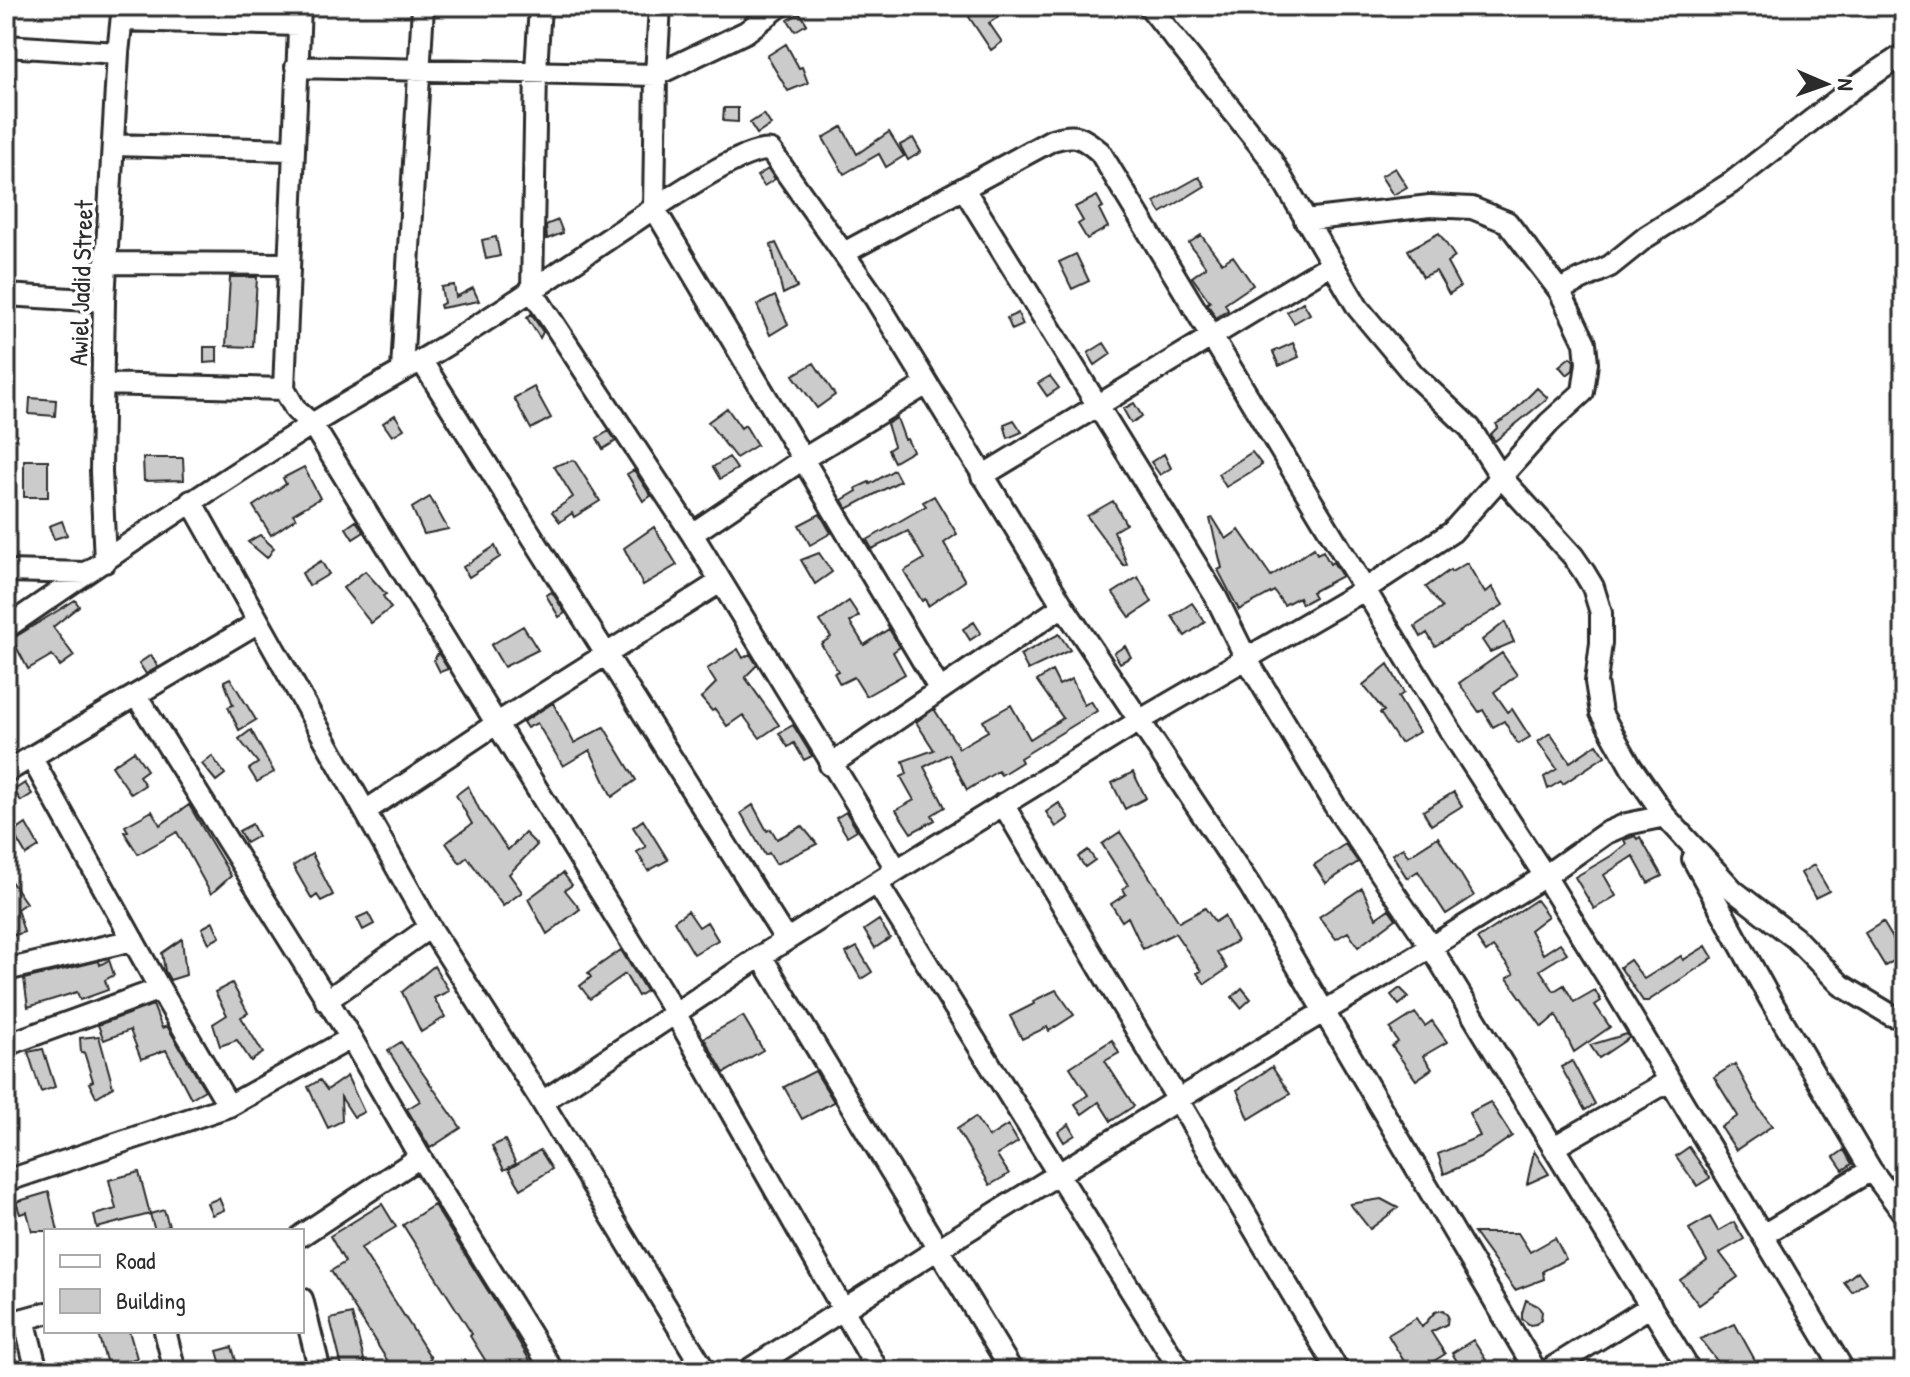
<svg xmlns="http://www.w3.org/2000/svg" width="1910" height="1377" viewBox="0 0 1910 1377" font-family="'Patrick Hand',sans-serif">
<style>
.building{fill:#cbcbcb;stroke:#2b2b2b;stroke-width:2}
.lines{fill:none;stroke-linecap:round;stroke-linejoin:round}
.minor-casing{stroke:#2b2b2b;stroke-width:26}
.minor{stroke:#fff;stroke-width:20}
.labels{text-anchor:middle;stroke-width:7;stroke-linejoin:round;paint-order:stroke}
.street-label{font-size:26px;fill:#2b2b2b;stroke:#fff}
</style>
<rect width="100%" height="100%" fill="#fff"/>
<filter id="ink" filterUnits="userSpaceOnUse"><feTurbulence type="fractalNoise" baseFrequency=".0125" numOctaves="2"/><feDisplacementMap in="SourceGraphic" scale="16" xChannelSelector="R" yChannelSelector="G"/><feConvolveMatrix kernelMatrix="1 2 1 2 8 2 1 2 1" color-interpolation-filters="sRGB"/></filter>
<g filter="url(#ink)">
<path class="building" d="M983 6H1015L989 23 1002 42 991 50 969 17Z
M800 13 807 24 795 31 788 20Z
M786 44 799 68 802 67 808 83 788 91 767 56Z
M724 108H738V122L723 121Z
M764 114 771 125 757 134 750 123Z
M842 127 857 154 889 132 904 156 886 167 879 154 844 174 823 138Z
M913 138 921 152 908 160 900 145Z
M1395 168 1407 187 1393 195 1381 176Z
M768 169 775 179 764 186 757 176Z
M1199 177 1205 186 1161 213 1154 202Z
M1097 196 1103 207 1099 209 1108 227 1087 239 1078 224 1083 221 1075 207Z
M558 220 563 233 547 239 546 225Z
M1439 233 1455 257 1447 263 1460 287 1449 294 1436 271 1423 277 1408 250Z
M1201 235 1222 263 1233 256 1253 285 1225 304 1228 310 1216 318 1207 303 1210 302 1192 277 1206 267 1189 243Z
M496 237 500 256 486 259 482 240Z
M776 243 797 287 783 294 771 245Z
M1076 254 1089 281 1072 289 1059 262Z
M230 277H257L253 347 226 346Z
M454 285 456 297 473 288 479 301 441 308 440 305 444 303 441 287Z
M775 296 788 324 770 335 757 305Z
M1303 302 1310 314 1294 323 1287 312Z
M1018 313 1023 325 1012 330 1007 318Z
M531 314 543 332 540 338 527 318Z
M1104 343 1111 354 1095 365 1088 353Z
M1293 343 1299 357 1279 366 1273 352Z
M204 347H217V362L204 363Z
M1570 357 1574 361 1573 370 1567 375 1559 366Z
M814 363 835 395 817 408 793 375Z
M1050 376 1059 388 1047 396 1038 383Z
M534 387 551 418 531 429 514 398Z
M1537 388 1548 398 1495 441 1490 435 1498 427 1496 424 1509 416Z
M30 398 56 400 55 416 29 414Z
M1134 403 1142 416 1131 423 1123 409Z
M727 408 741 428 745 425 757 445 736 458 708 422Z
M395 415 404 429 392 436 383 423Z
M897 418 905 440 907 439 913 451 894 462 888 450 894 446 887 424Z
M1014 420 1022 432 1008 438 1004 424Z
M609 431 616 441 603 449 597 438Z
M1252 452 1262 465 1226 487 1218 474Z
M1164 454 1171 468 1160 475 1151 462Z
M729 457 737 469 720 479 713 467Z
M143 458H183L184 480 144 481Z
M24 460H48V497H24Z
M574 460 600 501 574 517 572 513 560 522 552 512 573 497 554 466Z
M304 467 320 498 293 514 296 518 271 535 253 506 286 484 283 478Z
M634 470 651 496 643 501 627 474Z
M894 470 900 481 847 509 842 500 857 491 856 488 869 482 870 484Z
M934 496 957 534 944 543 965 581 928 606 925 599 922 601 904 571 924 559 908 531 872 549 867 540 926 506 923 502Z
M430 497 448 529 424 534 412 508Z
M1113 501 1126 524 1114 531 1127 564 1124 566 1087 516Z
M820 514 831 533 810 545 799 525Z
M1213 518 1226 539 1239 530 1271 576 1314 548 1317 554 1323 551 1330 564 1333 562 1342 576 1312 592 1315 597 1302 604 1299 597 1284 605 1274 591 1239 610 1218 570 1222 568 1210 519Z
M62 521 67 535 54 539 49 526Z
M356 521 364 532 353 539 346 528Z
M654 527 677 565 643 585 624 548Z
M260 535 274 548 267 558 248 542Z
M495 546 500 557 469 577 463 567Z
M819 553 832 572 815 584 801 560Z
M321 561 329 574 309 586 302 573Z
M1467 563 1485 593 1492 587 1503 605 1435 646 1427 633 1421 637 1415 626 1442 608 1426 587 1450 570 1451 572Z
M365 571 386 594 383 596 391 608 371 623 343 588Z
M1138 577 1152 602 1130 617 1113 593Z
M552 592 565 613 559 617 546 595Z
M75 600 79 606 53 627 74 656 60 666 52 655 28 669 12 639Z
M849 601 859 616 850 622 864 645 889 629 900 647 893 652 905 674 866 696 854 677 840 684 834 673 838 671 821 644 831 637 820 621Z
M1192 603 1205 622 1185 636 1172 616Z
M974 622 981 633 970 640 963 629Z
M1505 622 1514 642 1490 652 1482 640Z
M523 626 538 650 504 667 491 645Z
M1059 634 1070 650 1028 670 1020 655Z
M1125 646 1131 657 1120 663 1114 653Z
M738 649 743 658 750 654 757 665 745 677 779 725 760 738 743 715 727 726 715 709 712 711 701 698 716 683 707 669Z
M438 653 448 669 440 672 434 660Z
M1502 653 1517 675 1494 692 1508 712 1512 709 1530 737 1518 744 1504 721 1493 727 1483 710 1479 712 1459 683Z
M151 655 158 667 146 674 139 663Z
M1388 664 1404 693 1398 697 1419 732 1400 743 1380 713 1384 711 1363 685Z
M1052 671 1059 685 1072 679 1084 705 1091 701 1097 711 1020 758 1022 762 1001 775 998 771 967 790 949 754 924 767 945 807 932 815 935 820 911 833 896 810 914 800 901 777 907 774 903 761 934 750 916 722 934 709 959 748 988 731 983 721 1011 705 1030 739 1063 718 1037 681Z
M230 678 256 720 239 730 228 707 233 705 224 681Z
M553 703 574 743 604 727 636 780 612 797 590 750 563 766 537 723 527 728 523 722Z
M793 725 812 756 804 760 794 743 788 747 779 733Z
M251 730 274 772 257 782 249 769 258 763 239 739Z
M1550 733 1570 762 1597 744 1605 756 1563 784 1561 781 1548 789 1544 777 1557 769 1538 742Z
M134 751 147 770 139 776 145 785 131 794 112 766Z
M212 756 225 774 216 781 202 764Z
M1133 772 1146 798 1125 809 1112 783Z
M25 783 32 794 21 801 14 790Z
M468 786 479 809 508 850 525 833 537 845 509 874 522 892 503 906 467 857 460 863 446 843 472 824 456 795Z
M1454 792 1462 806 1431 825 1423 811Z
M1059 803 1069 818 1056 827 1046 812Z
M189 805 231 876 211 894 177 832 138 854 124 832 128 831 125 826 152 811 160 825Z
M753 805 767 831 771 829 777 839 802 826 817 844 776 864 769 853 765 855 741 813Z
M846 812 857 830 847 836 836 818Z
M643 820 668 860 648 871 637 852 646 847 633 827Z
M26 824 39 847 26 855 13 833Z
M252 824 258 836 246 843 239 831Z
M1120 832 1179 922 1205 908 1215 922 1224 916 1237 941 1217 952 1227 969 1205 984 1197 973 1201 971 1175 933 1143 949 1128 917 1122 921 1111 904 1126 894 1123 889 1128 885 1102 844Z
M1635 836 1637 839 1640 837 1662 876 1648 883 1633 856 1604 875 1616 896 1594 909 1575 877 1611 856 1626 844 1624 840Z
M1438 837 1474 896 1446 914 1418 871 1407 878 1392 854 1403 848 1408 856Z
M1345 844 1358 862 1326 883 1314 865Z
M1088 850 1095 860 1085 867 1078 857Z
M312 854 333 895 321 901 317 895 312 899 293 866Z
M1814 865 1829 891 1815 898 1801 873Z
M563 873 572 885 565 890 580 909 547 934 528 899Z
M6 874 26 903 17 909 24 932 6 938Z
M1362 888 1376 918 1389 909 1396 919 1358 947 1348 932 1336 939 1319 917Z
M1536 900 1548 916 1530 930 1543 954 1560 943 1567 953 1540 970 1554 991 1564 985 1574 1002 1595 990 1601 1001 1595 1005 1610 1027 1574 1052 1556 1015 1542 1027 1507 978 1514 974 1493 947 1486 952 1477 939Z
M688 911 699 927 707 922 718 940 694 954 674 921Z
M368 913 374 924 363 930 357 918Z
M879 920 890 938 875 948 864 930Z
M213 922 220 937 209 943 202 928Z
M1883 922 1903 955 1885 966 1865 933Z
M182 939 186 975 170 980 165 971 162 953Z
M1706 946 1713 958 1648 1001H1643L1620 967 1630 960 1644 979 1681 956 1683 960Z
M857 947 872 972 861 979 846 953Z
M621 950 646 991 638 996 625 974 590 999 580 986 591 977 588 973Z
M109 960 114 975 105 980 108 990 80 1000 77 992 28 1007 24 979 99 961 100 965Z
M434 966 449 991 434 998 445 1017 421 1032 402 992Z
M232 983 248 1013 241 1017 263 1053 251 1061 237 1040 220 1046 213 1024 227 1015 215 992Z
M1242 988 1251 999 1241 1008 1232 997Z
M1400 988 1409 997 1399 1005 1391 995Z
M1056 990 1074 1015 1049 1031 1047 1027 1022 1039 1010 1016 1034 1004 1033 1001Z
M153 1005 162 1028 167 1026 205 1090 191 1098 166 1050 141 1059 130 1030 104 1040 98 1025Z
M1415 1013 1425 1026 1432 1021 1447 1042 1423 1056 1432 1069 1416 1080 1392 1046 1398 1042 1390 1029Z
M743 1016 763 1050 724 1073 704 1038Z
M1627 1034 1629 1038 1599 1058 1590 1045Z
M99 1036 113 1087 96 1097 89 1083 93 1081 84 1052 81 1053 80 1038Z
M1112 1040 1119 1053 1105 1061 1134 1106 1111 1121 1099 1102 1082 1114 1075 1104 1088 1095 1070 1067Z
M401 1042 461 1128 430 1148 407 1109 420 1101 388 1050Z
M43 1049 55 1087 41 1092 28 1052Z
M1572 1061 1595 1104 1585 1110 1561 1067Z
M1735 1064 1758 1107 1772 1126 1736 1150 1721 1127 1738 1116 1714 1077Z
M1272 1067 1290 1094 1249 1119 1237 1090Z
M815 1071 834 1102 802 1119 784 1087Z
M347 1076 364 1112 354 1117 341 1097 342 1121 328 1128 308 1087 320 1080 327 1090Z
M1490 1102 1512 1136 1480 1158 1444 1174 1438 1154 1480 1136 1469 1113Z
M975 1117 989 1137 1008 1125 1018 1142 997 1155 1009 1174 990 1185 957 1129Z
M1069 1124 1075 1135 1064 1142 1058 1132Z
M505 1140 516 1164 504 1170 492 1146Z
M1689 1147 1710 1178 1697 1186 1676 1156Z
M540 1150 552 1169 521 1189 509 1169Z
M1844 1150 1852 1164 1843 1170 1834 1157Z
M1534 1151 1549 1174 1527 1184Z
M139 1172 150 1214 97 1228 94 1215 116 1209 109 1180Z
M49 1192 58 1231H32L27 1212 20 1214 16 1202Z
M219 1198 224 1210 212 1215 207 1203Z
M1381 1199 1398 1208 1370 1229 1350 1204Z
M382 1204 396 1227 361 1248 431 1358 410 1371H394L331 1271 345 1262 330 1236Z
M434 1205 500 1310 536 1371H492L470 1336 472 1334 403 1225Z
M164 1210 169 1226 155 1231 150 1214Z
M1710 1217 1718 1231 1734 1222 1744 1239 1720 1253 1738 1277 1699 1305 1680 1280 1707 1261 1689 1229Z
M1474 1233H1518L1530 1252 1555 1238 1566 1259 1543 1271 1544 1279 1515 1290Z
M1858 1271 1866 1282 1852 1292 1844 1282Z
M1526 1300 1538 1306 1542 1312 1541 1319 1536 1324 1530 1325 1522 1319V1313Z
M1443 1310 1448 1316 1447 1324 1431 1332 1445 1354 1418 1371H1410L1388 1335 1416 1318 1422 1327 1435 1312Z
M352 1314 367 1371H343L330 1319Z
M1735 1324 1761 1371H1725L1700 1339Z
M97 1331H129L137 1358 108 1367Z
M1473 1340 1493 1371H1463L1452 1353Z
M232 1347 239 1371H223L217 1351Z"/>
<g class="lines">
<defs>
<path id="minor" d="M300 6 284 389 296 410 312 424 675 1013 878 1371
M540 6 536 70 532 291 692 534 897 870
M660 6 656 75 654 208 940 690
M1149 6 1270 158 1358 308 1414 375 1470 428 1501 477 1573 556 1584 572 1593 587 1601 613V643L1596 682 1601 713 1631 767 1665 816 1734 891 1795 938 1841 985 1891 1015 1904 1018
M122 20 299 25
M6 46 118 53
M296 67 656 75 746 32 780 6
M114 145 293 150
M964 189 1216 597 1246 658 1335 806 1431 947 1690 1371
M844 253 1052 140C1076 133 1081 136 1100 152L1450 730 1545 876 1613 986 1844 1371
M105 263 289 264
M1559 290 1610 266 1646 237 1731 183 1853 88 1904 54
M6 295 104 301
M421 360 786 940
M402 370 423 6
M103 384 284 389
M982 476 1331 264
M191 501 430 927 542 1102 705 1371
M692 534 803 459 927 384
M105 562 101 471 104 301 118 53 123 6
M6 571 86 573
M6 628C106 559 206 491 309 426 348 401 390 379 430 355 496 316 559 272 623 229 649 212 745 144 771 151L875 298 1063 606 1250 886 1536 1371
M136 695 351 1038 420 1157 553 1371
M31 757 160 989 229 1106
M830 765 1063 606
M6 772 259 622
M1003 804 1338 1371
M367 810 496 724 720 582
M1693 859 1771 1001 1871 1170
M877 883 1181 1371
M6 970 133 940
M326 1001 430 927
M6 1045 160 989
M542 1102 761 956 897 870 1139 721 1364 590 1452 532 1549 423 1583 392 1587 363 1585 343 1574 320 1559 290 1507 222 1472 208 1430 206 1305 220
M1554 1147 1669 1081
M6 1181 229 1106 351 1038
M302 1235 420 1157
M1763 1235 1871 1170 1904 1214
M302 1299 320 1371
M24 1319 37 1371
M6 1324 46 1313
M165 1331 175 1371
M747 1371 938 1249 761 956
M1012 1371 938 1249 1177 1100 1431 947 1545 876 1606 833 1627 824 1665 816
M1547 1371 1651 1306"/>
</defs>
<use href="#minor" class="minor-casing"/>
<use href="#minor" class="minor"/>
</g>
</g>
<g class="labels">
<g class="street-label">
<text transform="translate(81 283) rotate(-88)" y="9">Awiel Jadid Street</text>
</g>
</g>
<rect width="1910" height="1377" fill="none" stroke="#fff" stroke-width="32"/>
<rect x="16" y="16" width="1878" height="1345" fill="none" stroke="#2b2b2b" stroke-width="3" filter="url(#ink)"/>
<rect x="44" y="1229" width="260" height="104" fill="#ffffff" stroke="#aaaaaa" stroke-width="2"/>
<rect x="60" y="1255" width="40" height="12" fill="#ffffff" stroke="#aaaaaa" stroke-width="2"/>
<text x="116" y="1269" font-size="24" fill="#2b2b2b">Road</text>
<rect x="60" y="1289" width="40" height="24" fill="#cbcbcb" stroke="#aaaaaa" stroke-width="2"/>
<text x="116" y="1309" font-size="24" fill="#2b2b2b">Building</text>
<g transform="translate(1826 84) rotate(92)" stroke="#ffffff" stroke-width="6" paint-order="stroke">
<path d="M0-6L14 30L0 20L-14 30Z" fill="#2b2b2b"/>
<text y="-12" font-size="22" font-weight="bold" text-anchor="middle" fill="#2b2b2b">N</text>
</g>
</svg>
